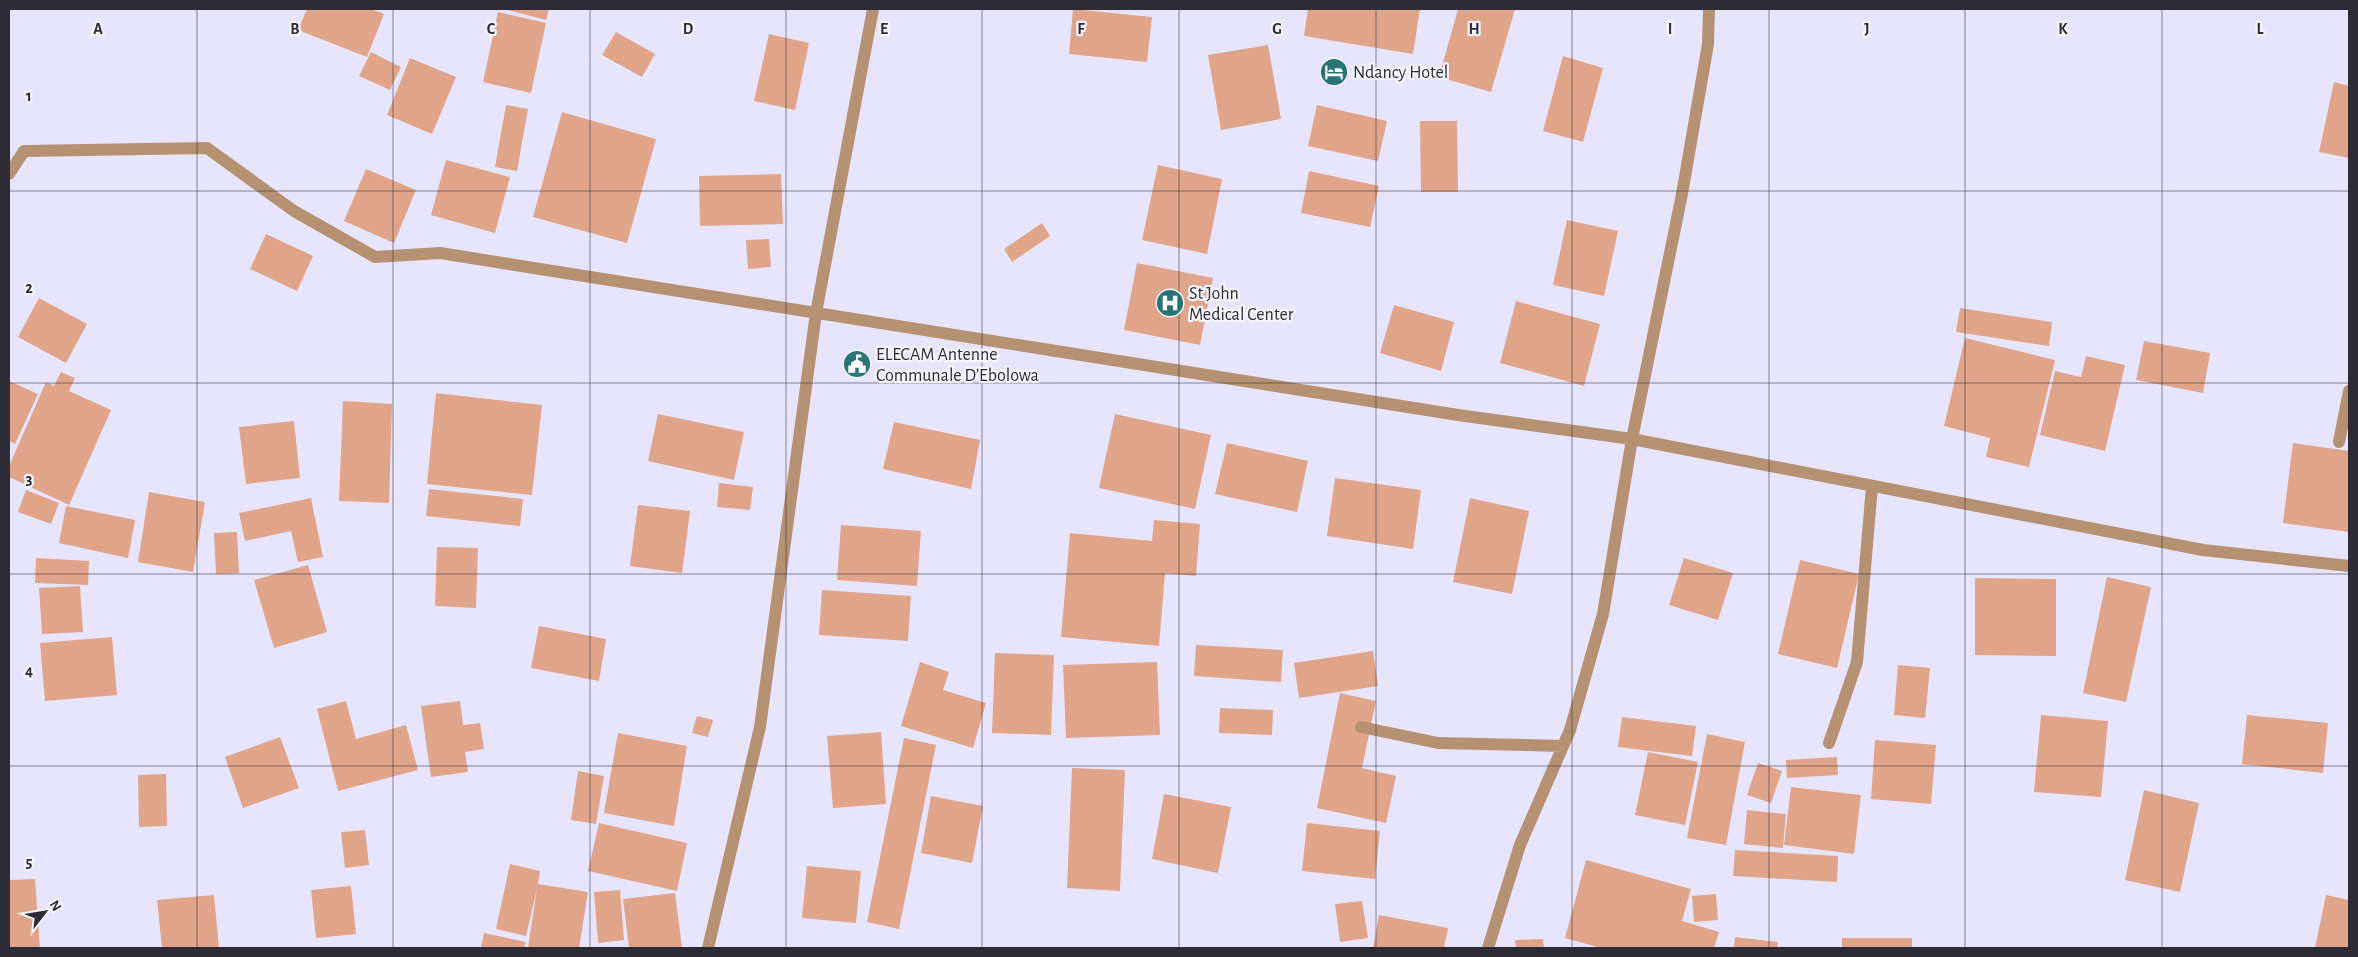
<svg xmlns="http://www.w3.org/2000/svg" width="2358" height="957" viewBox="0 0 2358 957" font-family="'Alegreya Sans',sans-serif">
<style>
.building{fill:#e0a488}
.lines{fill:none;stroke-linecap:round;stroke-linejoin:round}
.minor{stroke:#b69171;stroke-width:12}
.grid{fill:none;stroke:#2d2b36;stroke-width:1;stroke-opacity:0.55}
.labels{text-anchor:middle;stroke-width:4.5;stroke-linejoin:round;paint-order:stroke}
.poi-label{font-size:18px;fill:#2d2b36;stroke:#f5f5fb;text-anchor:start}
.grid-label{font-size:16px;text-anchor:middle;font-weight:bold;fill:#2d2b36;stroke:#f5f5fb;stroke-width:4.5;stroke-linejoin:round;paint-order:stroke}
</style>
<rect width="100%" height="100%" fill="#e7e5fd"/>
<path class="building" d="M307 9H371L384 14 367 57 298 30Z
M504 9H549L546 20Z
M1073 9 1152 17 1147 62 1069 54Z
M1308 9H1420L1413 54 1304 36Z
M1458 9H1515L1491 92 1439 77Z
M498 12 546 23 531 93 483 82Z
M616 32 655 54 642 77 602 55Z
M769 34 809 43 795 110 754 101Z
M1268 45 1281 119 1221 130 1208 55Z
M371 52 401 67 390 90 359 76Z
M1563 56 1603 68 1583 142 1543 131Z
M410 58 456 77 432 134 387 115Z
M2334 82 2349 86V158L2319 152Z
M506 105 528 109 517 171 495 167Z
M1317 105 1387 121 1378 161 1308 146Z
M562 112 656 139 627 243 533 217Z
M1420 121H1457L1458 192H1421Z
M446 160 510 177 495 233 431 215Z
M1158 165 1222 179 1207 254 1142 240Z
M366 169 416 190 394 243 344 221Z
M1309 171 1379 186 1370 227 1301 213Z
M781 174 783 224 700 226 699 176Z
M1567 220 1618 231 1604 296 1553 285Z
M1042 223 1050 236 1012 262 1004 249Z
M266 234 313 256 297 291 250 269Z
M769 239 771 267 748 269 746 240Z
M1137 263 1213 278 1200 345 1124 330Z
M39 298 87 324 66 363 18 337Z
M1516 301 1600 324 1584 386 1500 363Z
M1394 305 1454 322 1441 371 1380 353Z
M1960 308 2052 322 2049 346 1956 332Z
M1965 338 2055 360 2029 467 1986 457 1990 438 1944 426Z
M2144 341 2210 353 2203 393 2136 380Z
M2086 356 2125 365 2105 451 2040 435 2055 371 2081 377Z
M61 372 75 378 69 391 111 410 69 505 9 477V466L46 382 54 386Z
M9 381 38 394 15 444 9 441Z
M436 393 542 405 532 495 427 484Z
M343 401 392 404 389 503 339 501Z
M658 414 744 432 734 480 648 461Z
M1115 414 1211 435 1195 509 1099 488Z
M294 421 300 478 246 484 239 427Z
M894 422 980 440 971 489 883 469Z
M1227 443 1308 461 1297 512 1215 494Z
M2293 443 2349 451V532L2283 523Z
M1335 478 1421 490 1413 549 1327 536Z
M719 483 753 487 750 510 717 507Z
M429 489 523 499 520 526 426 516Z
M26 490 59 503 51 524 18 512Z
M149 492 205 502 193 572 138 562Z
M311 498 323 557 298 562 291 531 245 541 239 513Z
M1470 498 1529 511 1512 594 1453 582Z
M638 505 690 511 682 573 630 566Z
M66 506 135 520 128 558 59 543Z
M1154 520 1200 524 1196 576 1165 573 1159 646 1061 637 1070 533 1152 541Z
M841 525 921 531 917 586 837 580Z
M237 532 239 573 216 574 214 533Z
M437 547 478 548 476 608 435 606Z
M36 558 89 561 88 585 35 583Z
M1684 558 1733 573 1718 620 1669 605Z
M1800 560 1859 574 1837 668 1778 654Z
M308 565 327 632 274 648 254 580Z
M2107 577 2151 587 2126 702 2083 693Z
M1975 578 2056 579V656L1975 655Z
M80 586 83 632 42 634 39 588Z
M822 590 911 596 908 641 819 635Z
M539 626 606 639 599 681 531 668Z
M112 637 117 695 45 701 40 643Z
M1196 645 1283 650 1281 682 1194 676Z
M1373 651 1378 686 1299 698 1294 663Z
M995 653 1054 655 1051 735 992 733Z
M920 662 949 672 943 690 986 703 973 748 901 726Z
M1157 662 1160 735 1066 738 1063 665Z
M1898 665 1930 668 1925 718 1894 715Z
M1340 693 1376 701 1362 768 1396 776 1386 823 1317 808Z
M346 701 356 739 406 725 418 770 338 791 317 709Z
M460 701 463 725 480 723 484 749 465 752 468 772 431 777 421 706Z
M1220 708 1273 710 1272 735 1219 733Z
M2041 715 2108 721 2101 797 2034 792Z
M2247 715 2328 723 2323 773 2242 764Z
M697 716 713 720 708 737 692 733Z
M1622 717 1696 726 1692 756 1618 747Z
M881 732 886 804 833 808 827 736Z
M618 733 687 746 674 826 604 813Z
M1707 734 1745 742 1726 845 1687 838Z
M280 737 299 788 243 808 225 757Z
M904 738 936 745 899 929 867 922Z
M1875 740 1936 745 1931 804 1871 799Z
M1648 752 1698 762 1685 825 1635 815Z
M1837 757 1838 775 1787 778 1786 760Z
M1758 763 1782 771 1771 803 1747 795Z
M1072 768 1125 770 1120 891 1067 888Z
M578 771 604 776 596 824 571 820Z
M166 774 167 826 139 827 138 775Z
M1791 787 1861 795 1854 854 1784 845Z
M2144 790 2199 803 2180 892 2125 880Z
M1164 794 1231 807 1218 873 1152 859Z
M931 796 983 806 972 863 921 853Z
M1747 810 1786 814 1783 848 1744 844Z
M599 823 687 843 677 891 588 871Z
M1307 823 1380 831 1375 879 1302 871Z
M365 830 369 865 345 868 341 832Z
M1735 850 1838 856 1837 882 1733 876Z
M1586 860 1691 889 1682 921 1719 932 1714 948H1601L1565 938Z
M510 864 540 871 538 884 588 892 579 948H528L537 889 526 936 496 929Z
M807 866 861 871 856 923 802 918Z
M35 879 40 948H9V880Z
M351 886 356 934 316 938 311 890Z
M620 890 624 940 598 943 594 892Z
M675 893 682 948H629L623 899Z
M1716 894 1718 920 1694 922 1692 896Z
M214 895 219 948H162L157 900Z
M2326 895 2349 900V948H2315Z
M1362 901 1368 938 1340 942 1335 904Z
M1379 915 1448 928 1444 948H1373Z
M484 933 526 942 524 948H481Z
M1735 937 1778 942 1777 948H1734Z
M1842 938H1912V948H1842Z
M1543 939 1544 948H1516L1515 940Z"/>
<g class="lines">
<path class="minor" d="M9 174 24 151 207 148 294 211 375 257 440 253 1458 415 1632 439 2203 550 2349 566
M2339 442 2349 391
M1361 727 1438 743 1563 746
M1829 743 1857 662 1872 486
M708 948 760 727 816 313 873 9
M1488 948 1520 845 1570 730 1603 614 1632 439 1682 194 1708 44 1709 9"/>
</g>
<path class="grid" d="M197 9V948M393 9V948M590 9V948M786 9V948M982 9V948M1179 9V948M1376 9V948M1572 9V948M1769 9V948M1965 9V948M2162 9V948M9 191H2349M9 383H2349M9 574H2349M9 766H2349"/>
<defs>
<symbol id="hotel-disc" viewBox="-11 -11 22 22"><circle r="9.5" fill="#2a7478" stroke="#f5f5fb"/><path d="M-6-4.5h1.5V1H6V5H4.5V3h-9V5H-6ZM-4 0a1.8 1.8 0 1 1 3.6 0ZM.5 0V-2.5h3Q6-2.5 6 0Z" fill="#fff"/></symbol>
<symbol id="hospital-disc" viewBox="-11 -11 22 22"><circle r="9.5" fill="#2a7478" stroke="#f5f5fb"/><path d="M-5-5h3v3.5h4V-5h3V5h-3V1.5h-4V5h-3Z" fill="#fff"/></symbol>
<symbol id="civic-disc" viewBox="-11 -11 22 22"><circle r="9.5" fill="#2a7478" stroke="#f5f5fb"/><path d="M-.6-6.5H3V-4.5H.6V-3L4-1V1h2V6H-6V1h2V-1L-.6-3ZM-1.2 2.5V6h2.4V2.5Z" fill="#fff"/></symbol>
</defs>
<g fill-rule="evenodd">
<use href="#hotel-disc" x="1318" y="56" width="32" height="32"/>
<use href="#hospital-disc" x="1154" y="287" width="32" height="32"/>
<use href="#civic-disc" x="841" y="348" width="32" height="32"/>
</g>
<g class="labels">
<g class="poi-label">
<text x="1353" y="78">Ndancy Hotel</text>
<text x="1189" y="299">St John<tspan x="1189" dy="21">Medical Center</tspan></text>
<text x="876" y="360">ELECAM Antenne<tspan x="876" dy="21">Communale D’Ebolowa</tspan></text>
</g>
</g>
<g class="grid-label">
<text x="98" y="34">A</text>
<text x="295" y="34">B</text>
<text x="491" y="34">C</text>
<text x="688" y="34">D</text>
<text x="884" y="34">E</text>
<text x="1081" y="34">F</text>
<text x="1277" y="34">G</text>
<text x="1474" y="34">H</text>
<text x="1670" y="34">I</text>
<text x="1867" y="34">J</text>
<text x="2063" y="34">K</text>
<text x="2260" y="34">L</text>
<text x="29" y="101">1</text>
<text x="29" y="293">2</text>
<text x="29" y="484">3</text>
<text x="29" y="676">4</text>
<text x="29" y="867">5</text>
</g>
<rect width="2358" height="957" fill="none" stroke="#2d2b36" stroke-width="20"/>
<g transform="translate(45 912) rotate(59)" stroke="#f5f5fb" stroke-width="4" paint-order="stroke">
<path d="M0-4L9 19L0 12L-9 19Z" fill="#2d2b36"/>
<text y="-8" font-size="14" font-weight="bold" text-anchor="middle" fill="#2d2b36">N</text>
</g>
</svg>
